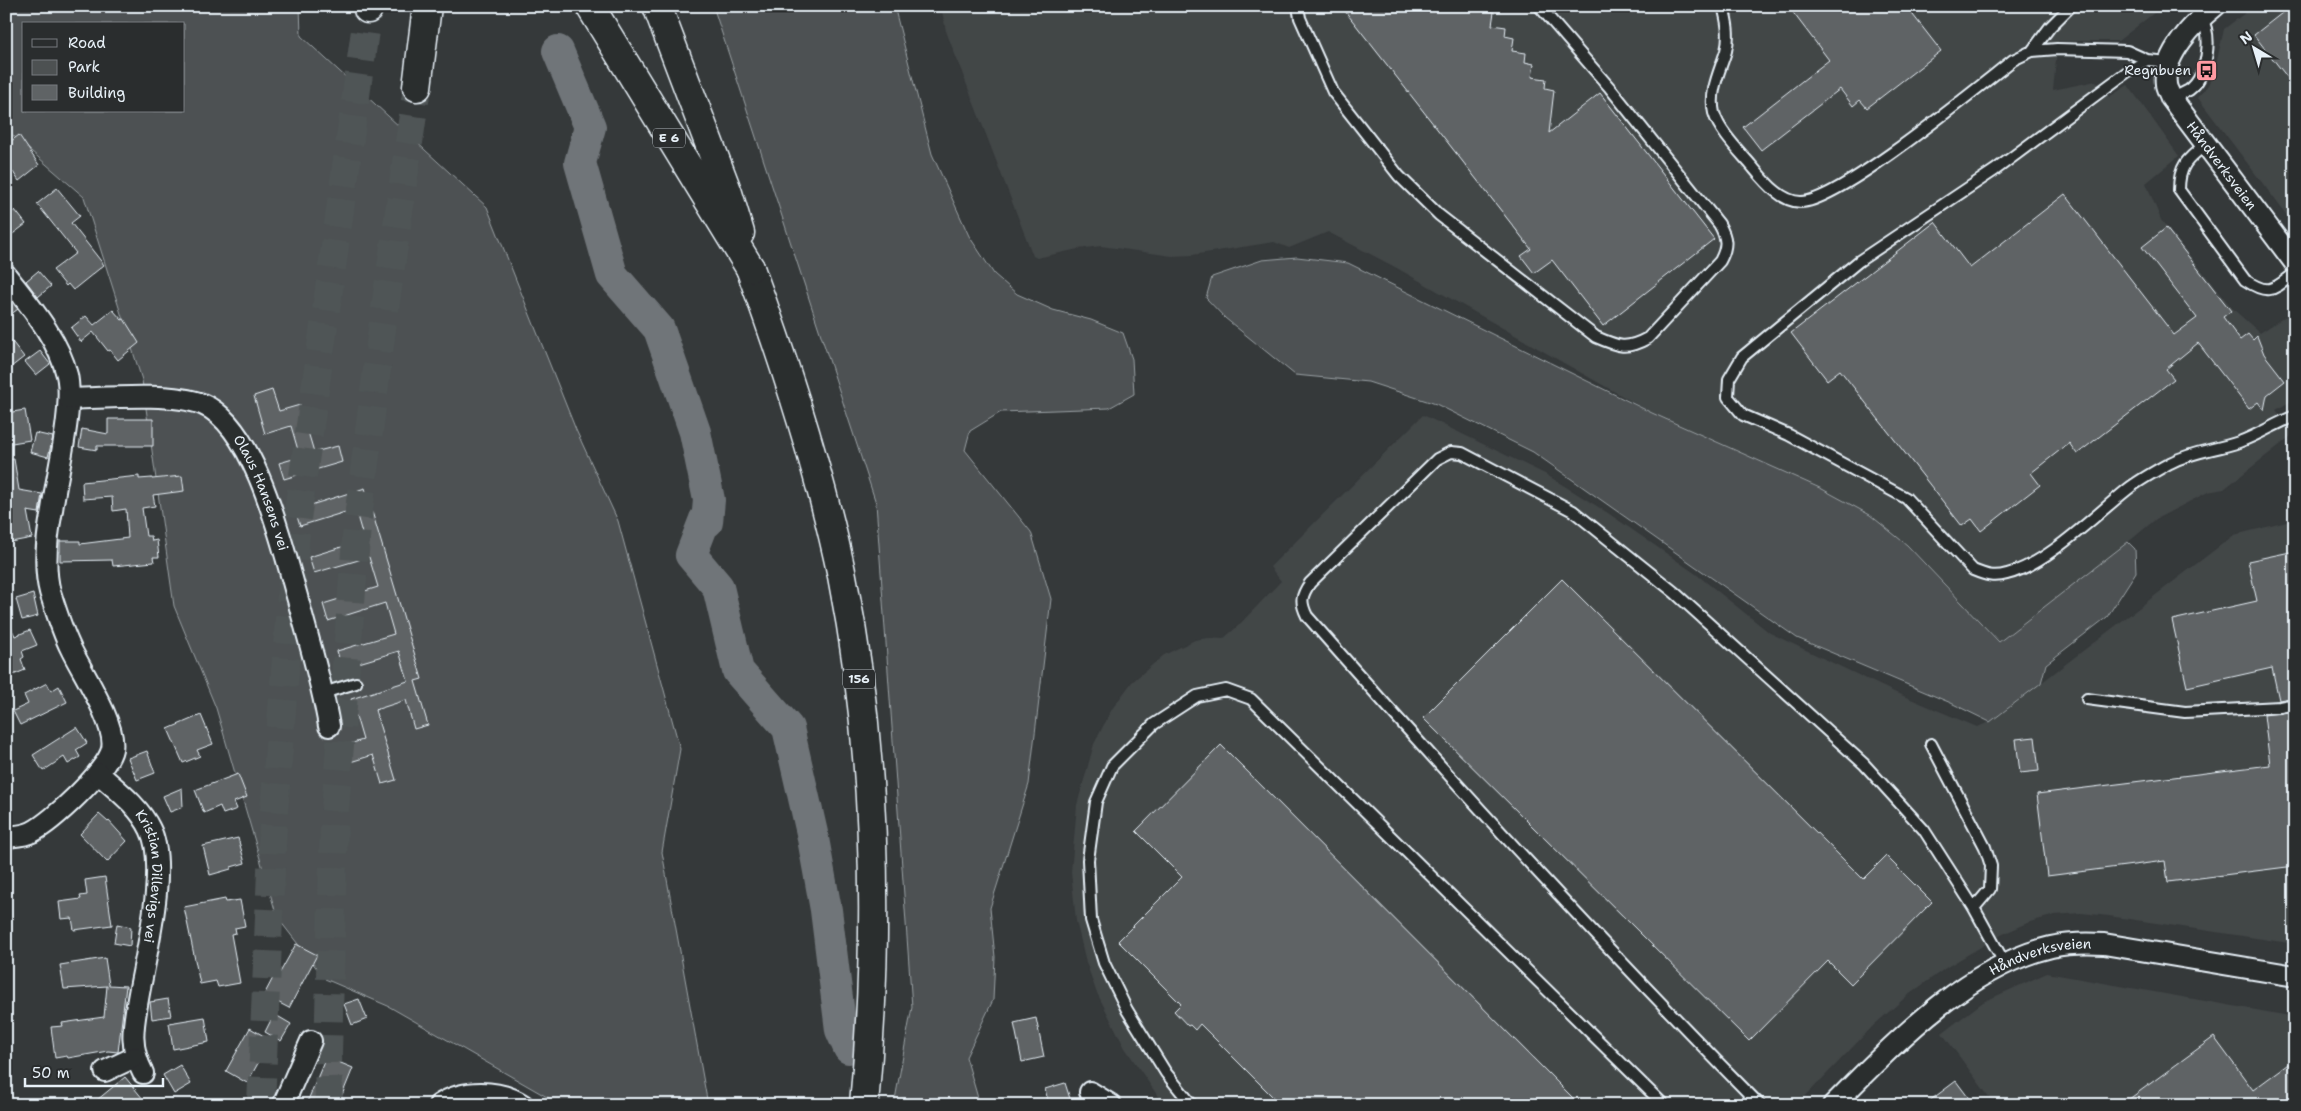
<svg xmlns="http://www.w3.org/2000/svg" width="2301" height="1111" viewBox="0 0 2301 1111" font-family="'Shantell Sans',sans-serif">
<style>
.built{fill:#424647}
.green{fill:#4d5152;stroke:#9aa1a5;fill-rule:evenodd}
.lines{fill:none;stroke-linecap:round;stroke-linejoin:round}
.river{stroke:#707579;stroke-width:32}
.building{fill:#5f6365;stroke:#e8f1f8}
.motorway-tunnel{stroke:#505556;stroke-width:28;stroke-dasharray:28 14;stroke-linecap:butt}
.service-casing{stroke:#e8f1f8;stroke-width:14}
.minor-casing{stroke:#e8f1f8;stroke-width:24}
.primary-casing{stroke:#e8f1f8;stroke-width:31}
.motorway-casing{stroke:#e8f1f8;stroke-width:31}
.service{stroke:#2a2d2e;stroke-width:10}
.minor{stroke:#2a2d2e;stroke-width:20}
.primary{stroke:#2a2d2e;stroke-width:28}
.motorway{stroke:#2a2d2e;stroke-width:28}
.labels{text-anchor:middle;stroke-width:4;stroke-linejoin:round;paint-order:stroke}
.shield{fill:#2a2d2e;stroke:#afb6bb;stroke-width:1}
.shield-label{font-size:12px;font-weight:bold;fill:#e8f1f8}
.poi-label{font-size:14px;fill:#e8f1f8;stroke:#2a2d2e;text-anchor:end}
.street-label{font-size:14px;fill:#e8f1f8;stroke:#2a2d2e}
</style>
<rect width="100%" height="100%" fill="#35393a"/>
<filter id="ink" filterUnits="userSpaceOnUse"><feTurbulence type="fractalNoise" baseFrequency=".02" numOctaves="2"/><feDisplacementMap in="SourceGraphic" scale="10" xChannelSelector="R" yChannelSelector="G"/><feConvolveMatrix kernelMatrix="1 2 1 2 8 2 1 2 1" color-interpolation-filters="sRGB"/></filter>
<g filter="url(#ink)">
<path class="built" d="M941 6H2163L2118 41H2058L2053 90 2096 81 2109 97 2128 85 2179 156 2146 183 2161 220 2233 309 2260 333 2295 310V399L2276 410 2295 433 2224 489 2208 492 2156 519 2097 568 1999 642 1907 545 1870 515 1822 489 1652 413 1395 267 1328 232 1289 248 1274 242 1192 255 1172 256 1101 246 1078 249 1037 258 1033 256 946 31Z
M2254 6H2295V226L2198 98 2208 85 2215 69 2224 29Z
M1423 415 1545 474 1608 513 1696 574 1770 633 1894 692 1977 727 1990 722 2234 535 2295 520V944L2109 916 2081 913 2055 915 2030 922 2003 934 1947 967 1907 996 1874 1025 1797 1105H1164L1125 1048 1096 991 1086 962 1076 921 1071 872 1077 805 1094 744 1112 709 1132 682 1164 655 1195 640 1208 638 1223 639 1238 626 1281 581 1270 567Z
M2047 973 2295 1017V1105H1995L1942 1033 1983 1002Z"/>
<path class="green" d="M6 6H300L301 36 487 207 576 430 618 521 680 749 662 852 708 1105H561L388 1006 325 979 277 917 216 708 174 606 142 380 84 197 9 132 6 135ZM24 24H184V111H24Z
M713 6H894L932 154 969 236 994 274 1017 294 1053 310 1091 320 1123 333 1132 359 1134 394 1109 408 1001 412 970 431 965 450 1031 532 1051 599 1029 784 990 908 995 957 993 1000 966 1057 980 1105H894L912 1007 876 503Z
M1297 257 1348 263 1652 413 1822 489 1870 515 1907 545 1999 642 2128 542 2135 549 2136 572 2107 617 2046 664 2041 683 1990 722 1951 703 1797 638 1533 452 1436 404 1368 382 1295 375 1225 318 1206 298 1212 277 1262 260Z"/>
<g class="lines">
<path class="river" d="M558 51 590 127 580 163 612 275 659 329 695 432 709 500 707 522 705 519 691 555 718 587 738 671 788 728 812 833 826 910 841 1030 849 1048"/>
</g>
<path class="building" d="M1341 6H1485L1484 10 1494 12 1492 25 1506 27 1505 36 1514 38 1512 51 1526 53 1525 62 1534 64 1532 77 1546 79 1545 88 1554 90 1549 133 1600 93 1714 239 1603 326 1552 260 1534 273 1521 256 1531 249Z
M1788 6H1906L1941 51 1867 108 1860 100 1853 106 1840 89 1761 150 1743 127 1829 60Z
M2291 6H2295V87L2254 35Z
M19 135 39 165 19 181 13 172 6 177V145Z
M57 188 80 216 71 223 104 265 73 290 68 284 66 286 53 270 76 253 37 204Z
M2065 194 2174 335 2197 318 2142 247 2166 228 2231 311 2223 317 2240 340 2248 334 2253 340 2257 336 2264 354 2285 381 2267 395 2264 410 2258 402 2249 409 2198 343 2166 369 2174 379 2077 454 2069 443 2031 473 2040 485 1981 531 1972 519 1962 526 1840 370 1827 380 1791 333 1935 222 1970 268Z
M15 210 26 224 6 239V217Z
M38 271 51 286 38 297 26 281Z
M7 296 18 309 6 318V297Z
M113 310 122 320 124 319 139 343 118 360 110 350 108 351 93 332 81 342 71 328 86 316 94 325Z
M6 334 24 357 6 371Z
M40 351 50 364 36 375 25 362Z
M272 390 279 411 300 405 314 452 338 446 342 462 284 479 279 463 300 457 291 426 265 434 254 396Z
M25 410 30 440 6 444V413Z
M108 419H153V446H97V450L79 447 82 429 108 434Z
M35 433 53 437 48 457 30 452Z
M14 459 19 490 42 494 39 513 27 511 32 538 6 543V460Z
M139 476V479L152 478V479L182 476 184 491 153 495 155 506 142 508 146 536H151L152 541 157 540 159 557H153L154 562 113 566 112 560 60 561V541H80V544L128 538 126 509 113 511 112 497 83 499 82 482Z
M365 488 422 679 415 681 428 725 414 729 406 700 375 710 396 780 382 784 373 755 347 763 342 746 363 740 351 699 408 681 399 651 342 668 337 651 394 634 385 603 328 621 323 604 378 587 369 557 314 573 309 557 364 540 355 509 300 526 295 510Z
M2295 551V697L2279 700 2272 668 2187 687 2172 620 2257 601 2248 561Z
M1562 579 1863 879 1886 856 1932 902 1851 984 1828 961 1749 1041 1423 718Z
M33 594 38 616 22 620 16 599Z
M6 616 15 636 30 630 37 645 22 651 24 657 21 659 25 670 6 678Z
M47 683 51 691 59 686 67 702 20 725 13 711 28 704 24 695Z
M2295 711V866L2168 882 2165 861 2047 876 2037 794 2270 765 2264 715Z
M201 715 213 744 197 750 200 756 183 763 168 729Z
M77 727 87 743 76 750 80 757 68 764 64 757 43 771 33 755Z
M2035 737 2039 771 2020 773 2016 739Z
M1221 745 1580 1105H1281L1200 1024 1195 1030 1190 1025 1188 1026 1174 1011 1181 1004 1118 941 1182 877 1136 831Z
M147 751 155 773 137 780 128 758Z
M238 774 247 797 234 802 237 809 223 814 220 806 204 813 195 790Z
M182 788 183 807 170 812 163 796Z
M99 814 108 822 109 821 127 841 107 862 80 834Z
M238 838 245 863 231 867V869L210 875 203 846Z
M105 877 112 925 74 930 72 918 61 919 59 902 81 899 80 896 87 895 85 880Z
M225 899 226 902 240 900 245 926 235 928 236 933 231 934 240 983 218 987 216 981 200 984 184 907Z
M117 924 131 927 130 946 114 943Z
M296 944 317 955 289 1008 264 995 274 976 277 978Z
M105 958 109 985 126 986 118 1052 108 1051 68 1058 67 1056 55 1058 51 1027 63 1026 62 1023 104 1017 107 986 64 989 60 965Z
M168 999 171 1016 152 1019 150 1002Z
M359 999 367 1019 352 1025 344 1004Z
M274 1014 291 1024 281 1041 265 1032Z
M205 1017 209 1042 173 1049 169 1023Z
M1036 1018 1044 1057 1022 1062 1014 1023Z
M250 1028 271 1040 247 1083 226 1071Z
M2214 1037 2253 1090 2295 1059V1105H2121Z
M326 1057 353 1068 338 1105H306Z
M180 1065 191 1084 174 1094 163 1075Z
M125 1077 148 1105H91Z
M1956 1081 1974 1105H1924Z
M1065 1083 1072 1105H1049L1045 1089Z"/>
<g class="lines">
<path class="motorway-tunnel" d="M261 1105 273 824 297 519 368 9
M329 1105 328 1053 334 822 357 526 382 329 417 87"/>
<defs>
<path id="service" d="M1298 6 1300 18 1333 92 1399 176 1439 215 1596 337C1619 347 1626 350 1648 338L1720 261C1728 246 1727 238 1719 224L1610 88 1539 6
M1723 6C1727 21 1730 35 1726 51 1720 71 1709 91 1714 113 1719 131 1739 151 1751 165 1763 179 1780 202 1801 202 1839 202 1977 88 2013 60L2032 51 2057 49 2127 51 2147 60
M2032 51 2050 27 2071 6
M2169 62 2147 60 2127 72 1995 170 1859 261 1742 357 1729 379 1728 397 1743 415 1789 435 1906 498 1973 570C1985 575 1994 578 2007 574 2047 564 2095 515 2128 489 2141 479 2156 471 2170 463 2193 451 2216 450 2239 442 2259 435 2276 423 2295 416
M2171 98C2177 96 2184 93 2189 90 2208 76 2213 36 2201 17
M2205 145C2187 159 2179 166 2179 190L2245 280C2269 296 2273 290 2295 273
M323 693 356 683
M2087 699 2185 712 2280 707 2295 704
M1931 744 1985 847 1991 866 1990 889 1974 908
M1192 1105 1166 1073 1127 1010 1104 963 1091 920 1088 860 1096 802 1112 766 1154 724 1197 696 1226 690 1251 699 1664 1105
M1760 1105C1604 947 1454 783 1307 616 1300 602 1301 596 1310 583L1437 459 1451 452 1462 453 1573 511 1674 592 1864 764 1924 830 1974 908 2005 964"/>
<g id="minor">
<path id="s1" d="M2215 6C2195 22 2162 55 2166 84 2166 88 2170 94 2171 98L2295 263"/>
<path d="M6 275C29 305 58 338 67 375 74 407 57 474 52 510 47 536 43 566 50 592 56 611 62 631 71 649 82 672 117 725 112 749 108 770 52 822 32 832 24 836 15 836 6 837"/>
<path id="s2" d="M69 399C104 398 172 392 202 404 256 426 283 548 298 600 309 642 322 683 329 726"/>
<path id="s3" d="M98 773C117 790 139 806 150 829 169 866 145 957 138 999 133 1027 129 1046 143 1073"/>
<path d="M105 1071 135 1057"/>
<path d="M1090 1092 1111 1105"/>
<path d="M283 1105 311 1041"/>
<path d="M439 1105C463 1089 499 1089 523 1105"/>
<path id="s4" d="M1833 1105C1893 1045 1966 967 2051 947 2069 943 2086 943 2104 944L2295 976"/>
</g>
<path id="primary" d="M750 268C787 369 820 471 842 576 877 751 880 928 864 1105"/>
<path id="motorway" d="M590 6 750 268
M657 6 728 193 740 233
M368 9V6
M417 87 427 6"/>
</defs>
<use href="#service" class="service-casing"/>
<use href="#minor" class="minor-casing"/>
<use href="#primary" class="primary-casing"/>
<use href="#motorway" class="motorway-casing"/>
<use href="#service" class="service"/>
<use href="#minor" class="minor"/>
<use href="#primary" class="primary"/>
<use href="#motorway" class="motorway"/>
</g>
</g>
<defs>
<symbol id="bus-square" viewBox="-11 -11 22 22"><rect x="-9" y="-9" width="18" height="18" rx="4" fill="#ff9aa2" stroke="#2a2d2e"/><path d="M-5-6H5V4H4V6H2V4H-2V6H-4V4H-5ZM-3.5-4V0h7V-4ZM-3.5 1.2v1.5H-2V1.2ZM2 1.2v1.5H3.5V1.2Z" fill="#111"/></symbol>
</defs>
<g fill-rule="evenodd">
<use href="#bus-square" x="2194" y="58" width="25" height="25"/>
</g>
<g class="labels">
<g class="shield">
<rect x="653" y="128.5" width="32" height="19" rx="4"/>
<rect x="843" y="669.5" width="32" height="19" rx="4"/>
</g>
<g class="shield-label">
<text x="669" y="142">E 6</text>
<text x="859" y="683">156</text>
</g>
<g class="poi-label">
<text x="2191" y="75">Regnbuen</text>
</g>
<g class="street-label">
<text dy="5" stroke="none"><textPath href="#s1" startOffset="195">Håndverksveien</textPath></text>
<text dy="5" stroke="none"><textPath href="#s2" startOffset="244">Olaus Hansens vei</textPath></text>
<text dy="5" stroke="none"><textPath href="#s3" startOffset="124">Kristian Dillevigs vei</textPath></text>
<text dy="5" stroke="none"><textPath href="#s4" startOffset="260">Håndverksveien</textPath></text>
</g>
</g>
<rect width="2301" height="1111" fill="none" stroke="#2a2d2e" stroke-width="25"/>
<rect x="12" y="12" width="2276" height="1086" fill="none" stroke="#e8f1f8" stroke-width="2" filter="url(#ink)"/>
<rect x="22" y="22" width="162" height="90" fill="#2a2d2e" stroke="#767b7f"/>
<rect x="32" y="39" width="25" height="8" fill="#2a2d2e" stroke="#767b7f"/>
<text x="68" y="48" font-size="15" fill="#e8f1f8">Road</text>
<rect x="32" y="60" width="25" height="15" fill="#4d5152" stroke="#767b7f"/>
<text x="68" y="72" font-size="15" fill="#e8f1f8">Park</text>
<rect x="32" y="85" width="25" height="15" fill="#5f6365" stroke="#767b7f"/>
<text x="68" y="98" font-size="15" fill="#e8f1f8">Building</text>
<g transform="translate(2254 48) rotate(322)" stroke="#2a2d2e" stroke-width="4" paint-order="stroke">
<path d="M0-4L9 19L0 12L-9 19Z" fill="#e8f1f8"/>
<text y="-8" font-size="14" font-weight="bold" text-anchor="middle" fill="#e8f1f8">N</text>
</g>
<path d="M25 1078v8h138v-8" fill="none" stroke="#e8f1f8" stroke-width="2.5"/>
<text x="32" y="1078" font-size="15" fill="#e8f1f8" stroke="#2a2d2e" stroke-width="4" paint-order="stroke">50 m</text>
</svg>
